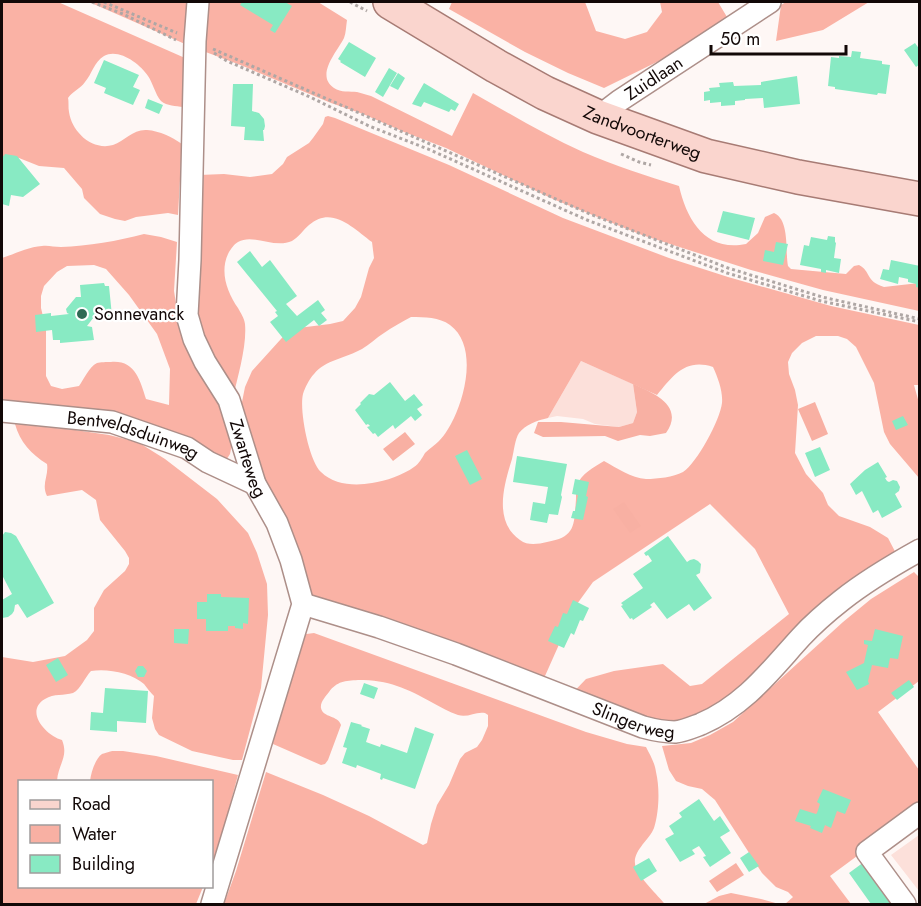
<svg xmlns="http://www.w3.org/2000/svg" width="921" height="906" viewBox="0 0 921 906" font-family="Jost,sans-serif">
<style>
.green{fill:#fce0da}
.forest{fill:#fab2a5;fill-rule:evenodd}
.water{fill:#f8b0a3}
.building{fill:#88eac3}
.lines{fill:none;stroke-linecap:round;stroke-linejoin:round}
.street-casing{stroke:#ad8f89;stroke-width:24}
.primary-casing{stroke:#a77b74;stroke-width:36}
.path{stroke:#afa7a5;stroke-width:3;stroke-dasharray:3 3;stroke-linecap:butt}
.street{stroke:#fff;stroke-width:21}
.primary{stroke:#fad5ce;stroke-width:33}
.poi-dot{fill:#2f6a54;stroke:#fff;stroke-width:2}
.labels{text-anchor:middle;stroke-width:4.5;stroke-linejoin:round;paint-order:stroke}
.street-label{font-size:18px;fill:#120807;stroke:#fff}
.poi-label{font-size:18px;fill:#120807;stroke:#fff;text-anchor:start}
</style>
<rect width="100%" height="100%" fill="#fef7f5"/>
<path class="green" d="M581 361 633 384 637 412 633 423 619 427 595 424 583 419 557 416 548 418Z
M919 835V891L891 855Z"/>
<path class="forest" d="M2 2H58L185 58 183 107C176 106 167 106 161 101 155 94 153 83 148 76 140 64 119 48 104 56 94 62 92 74 85 82 80 89 73 91 68 98 69 102 68 107 69 112 72 132 92 151 113 145 125 141 133 129 147 130 160 131 172 137 182 144L178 215 168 213 136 217 125 221 115 219 100 214 84 198 82 189 64 168 39 166 19 158 2 156Z
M89 2H187L185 44Z
M205 2H318L347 20C346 26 346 33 344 38 337 52 315 75 334 88 341 93 350 91 357 92 362 93 366 95 371 96L452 136 473 93C509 113 545 135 583 152 615 166 647 176 679 186 687 221 706 252 746 244L758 233 765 217 774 213C790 220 785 251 788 266L791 269 846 274 854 266 859 265C871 271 865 281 884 287L919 283V311L823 290 751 270 642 235 553 199 446 148 404 132 363 114 331 103 243 66 203 51Z
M452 2H585L596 31 625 39 647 32 662 12 660 2H718L727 17 665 58 604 88 568 73 525 52 449 9Z
M786 2H869L823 30 776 41 781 5Z
M328 116 335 118 449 165 563 218 669 258 728 277 831 306 919 325V385H914L919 403V478L890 444 884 432 874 383 856 347 847 339 838 336H816L802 343 792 353 788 362 789 374 795 390 798 405 795 453 806 474 823 493 828 505 839 516 870 527 888 538 900 561 727 706 682 727 563 703 586 679 614 671 663 664 690 686 702 684 789 614 755 549 710 504 593 582 577 604 537 694 314 611 271 508 244 412 241 407 245 387 252 371 290 329 330 324 343 321 355 308 361 297 369 268 374 258 372 242C353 228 332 205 309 225 303 230 299 237 292 241 274 249 253 233 238 242 234 244 231 249 229 252 219 271 227 292 238 308 241 314 244 317 245 324 247 345 238 376 233 397L196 322 199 175 224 174 250 177 272 174 283 164 287 157 309 143 313 138 323 124 325 117ZM411 317C425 317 439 317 450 325 477 345 466 393 454 418 450 426 445 435 439 441 435 445 429 449 425 453 422 458 419 464 414 467 403 475 386 481 372 483 355 486 334 485 321 472 309 461 299 410 303 394 305 388 309 379 314 374 325 360 346 358 362 349 369 345 376 338 384 333 392 327 402 322 411 317ZM581 361 657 395C673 376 685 358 713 367 718 378 723 391 722 403 720 420 697 463 683 472 673 477 658 479 646 479 631 478 617 468 604 461 593 468 582 473 577 485 576 490 576 494 576 499 574 525 576 537 547 542 538 544 528 546 520 540 493 521 504 485 512 459 514 451 515 439 519 433 525 425 538 420 548 418Z
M144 234 161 237 177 242 174 291 177 310 221 407 232 444 230 454 225 462 161 432 2 407V258C15 254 28 247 42 246 48 245 54 247 61 247 88 246 118 241 144 234ZM94 265 106 269 129 295 157 334 170 369 169 405 146 399C140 380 135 360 111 362 107 362 100 362 97 363 89 367 84 379 79 386L62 389 51 386 46 376V329L41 308V296L44 286 57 272 67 266Z
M15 424 75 430 109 435 133 441 141 444 165 459 217 499 248 533 257 553 267 584 268 615 261 688 242 760H233L192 751 159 735 155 729 152 718 154 696C150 692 147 688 144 684 132 673 107 668 91 671 85 677 81 689 73 693 64 696 54 693 45 699 24 711 46 736 62 740 69 757 58 764 57 781L20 782V886L203 887 196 904H2V657L33 662 65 656 87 640 94 631V608L104 590 125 571 129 564V558L125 551 100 520 96 500 82 490 47 496C41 484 49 476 47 464 31 454 20 442 15 424Z
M914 572 919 577V681L878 712 919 770V808L918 811 830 876 851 904H785L793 897 788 892 776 887 762 873 715 800 702 789 688 786 676 781 669 770 662 746 691 743 710 735 733 722 843 622 871 599Z
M314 633 586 732 627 744 646 747C650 755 655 763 656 772 660 789 659 812 654 828 649 841 630 852 636 868 640 878 658 896 665 904H224L236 871 266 772 323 795 369 816 423 845 427 843 431 824 437 805 449 785 460 759 465 753 477 747 482 740 488 726V715L485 713C476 711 468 718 458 715 449 712 441 707 433 703 406 688 389 680 358 680 345 681 337 681 329 692 326 696 320 702 321 708 323 718 338 715 341 725L328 760 325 764 321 765 273 744 275 729 299 635Z
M112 751H123L156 756 238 775 221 838 212 864V782L90 781C91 773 95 759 102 754 103 754 111 751 112 751Z
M731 893 761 899 779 904H704L719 896Z"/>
<path class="water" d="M633 384C654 393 685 406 666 433L650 436 640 435 618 441 605 436 543 437 534 433 538 422H561L619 427 633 423 637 412Z
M815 402 828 434 812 441 798 409Z
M405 432 415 444 393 461 383 449Z
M624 502 641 526 630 533 613 509Z
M736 863 744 875 717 892 709 881Z"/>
<path class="building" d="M242 2H285L292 6 275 33 270 30 273 25 240 5Z
M349 42 376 58 365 77 340 62 341 61 338 59Z
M915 43 920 50V64L916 67 904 50Z
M852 51 861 52 860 58 882 61V64L890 65 886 94 878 93 877 95 835 89V87L828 86 831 57 839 58V56L851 57Z
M104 60 139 75 133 87 140 90 133 105 104 93 106 88 94 83Z
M389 68 397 73 383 97 375 92Z
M398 73 405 78 398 90 390 86Z
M797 76 800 104 764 108 763 98 745 99V100L735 101V105L721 106V102L710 103V100L704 101V92L710 91 709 88 720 87 719 83 733 82 734 86 761 85V82Z
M424 83 459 104 455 111 451 109 449 112 424 102 421 107 412 104Z
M233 84H253L252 111 259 113 264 119 265 126 264 130H263L264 141 244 140 245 127 231 126Z
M148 99 163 105 159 114 145 108Z
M5 154 17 156 40 184 23 197 11 195 9 206 2 204V155L4 156Z
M723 211 755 218 749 240 717 232Z
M828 236 835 237V242L836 243 834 258 841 259 839 273 826 270V273L821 272V269L800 265 804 245 809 246 811 237 827 240Z
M776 242 788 244 783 265 763 261 765 250 774 252Z
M250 251 262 267 270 260 297 296 286 304 297 316 318 300 325 310 321 313 327 320 319 326 314 320 286 342 270 322 278 316 275 312 277 311 237 262Z
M891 260 920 266V288L916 287V284L908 282V279L899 277 898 284 880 279 883 269 889 270Z
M104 283 105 286H109L112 316 100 317 97 313 87 326 92 327 94 340 60 343V340H53L52 330 36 332 35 315 51 313V316L69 314 67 313 66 309 76 297H81L80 285Z
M390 382 405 401 414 394 423 405 417 409 422 415 415 421 411 416 395 429 393 425 378 437 375 433 373 434 367 427 370 426 368 424 366 425 355 410 361 404 360 403 369 394 374 395Z
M903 416 908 425 896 430 892 421Z
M820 447 830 470 815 477 805 453Z
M467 450 482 479 470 485 455 456Z
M517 456 567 464 561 495 562 497 558 515 549 514 547 523 530 520 533 502 545 504 548 487 513 482Z
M878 462 887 477 885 478 887 481 889 482 893 480 897 481 900 487 899 491 895 494 902 507 882 518 878 510 873 513 862 491 856 495 850 484 865 470Z
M575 479 589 482 586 496 588 497 583 520 571 518 573 511H575L578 495 572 494Z
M5 532 11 533 16 536 54 603 27 618 18 604 15 605 14 611 12 614 8 617 2 618V600L12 594 2 575V545L3 544 2 536Z
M668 536 687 562 690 560 694 559 698 561 701 564 700 573 696 575 712 598 694 611 689 604 667 619 654 602 650 605 652 607 633 620 632 618 630 619 621 606 623 605 621 603 643 588 633 574 652 561 648 555 646 556 644 553Z
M207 594H221V597L249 598 248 624 243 623V629L235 628V626H228V631H206V619H197V602H207Z
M573 600 589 608 583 621 580 620 574 635 571 633 564 648 548 641 555 626 558 627 563 613 567 614Z
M174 629H189L188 644 174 643Z
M875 629 903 636 898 659 890 658 888 668 872 665 868 681 869 684 857 690 846 672 864 663 868 645 864 644V640L872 641Z
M58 658 68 675 56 682 46 665Z
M138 666H143L147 671 144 677H138L135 671Z
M909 680 914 687 897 700 891 693Z
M364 683 378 688 374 699 360 694Z
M105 688 148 691 146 723 117 721V732L90 730 91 712 103 713Z
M351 722 362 725 361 726 370 729 366 742 380 747 381 744 407 753 415 727 434 734 415 789 383 778 382 780 380 779 381 774 357 765 356 768 342 763 347 748 343 747Z
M823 789 851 800 845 814 837 811 831 828 825 825 822 833 810 828 811 826 795 821 800 809 816 814 817 813 820 804 817 802Z
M699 799 714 821 720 816 730 831 720 837 731 853 710 867 703 857 706 856 699 846 692 850 695 854 680 862 665 839 674 834 669 826 682 817 679 813Z
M749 852 759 866 749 872 740 858Z
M649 858 657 871 641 881 633 867Z
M864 862 895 904H871L849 873Z"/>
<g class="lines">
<defs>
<g id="street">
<path id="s1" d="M198 2 195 41 190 260 187 315 194 339 205 362 229 400 255 484 277 523 291 560 303 604 212 904"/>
<path id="s2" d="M598 117 619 101 770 2"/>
<path id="s3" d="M2 411 112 422 187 448 208 462 255 484"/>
<path id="s4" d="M303 604 379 627 456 654 643 727C654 730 664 732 675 732 684 731 693 727 701 724 745 705 770 671 801 637 813 624 828 611 842 600 866 581 893 565 920 550"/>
<path d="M905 904 867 852 920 813"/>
</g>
<g id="primary">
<path id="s5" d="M390 2 496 66 545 93 598 117 706 156 798 177 920 199"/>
</g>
</defs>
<use href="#street" class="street-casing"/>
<use href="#primary" class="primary-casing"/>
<path class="path" d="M92 2 123 14 176 40
M104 2 177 33
M350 2 367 11
M213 49 590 214 728 268 822 297 920 319
M214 53 227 61 310 97 369 126 428 149 587 220 727 273 821 301 920 322
M621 154 639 162 651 165"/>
<use href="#street" class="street"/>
<use href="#primary" class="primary"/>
</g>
<circle class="poi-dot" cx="82" cy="314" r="6"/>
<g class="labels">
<g class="street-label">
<text dy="6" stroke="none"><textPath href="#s2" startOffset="68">Zuidlaan</textPath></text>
<text dy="6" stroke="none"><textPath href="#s5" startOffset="285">Zandvoorterweg</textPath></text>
<text dy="6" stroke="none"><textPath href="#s3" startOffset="134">Bentveldsduinweg</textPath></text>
<text dy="6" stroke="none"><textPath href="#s1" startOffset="470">Zwarteweg</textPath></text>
<text dy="6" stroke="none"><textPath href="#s4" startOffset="351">Slingerweg</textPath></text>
</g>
<g class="poi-label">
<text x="94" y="320">Sonnevanck</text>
</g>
</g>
<rect width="921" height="906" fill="none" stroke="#120807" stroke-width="6"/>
<rect x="18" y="780" width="195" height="108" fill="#ffffff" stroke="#a09c9c" stroke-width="1.5"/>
<rect x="30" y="800" width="30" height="9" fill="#fad5ce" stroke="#a09c9c" stroke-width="1.5"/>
<text x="72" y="810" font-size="18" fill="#120807">Road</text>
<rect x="30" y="825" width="30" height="18" fill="#f8b0a3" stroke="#a09c9c" stroke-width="1.5"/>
<text x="72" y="840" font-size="18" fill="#120807">Water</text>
<rect x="30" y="855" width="30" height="18" fill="#88eac3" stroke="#a09c9c" stroke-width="1.5"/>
<text x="72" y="870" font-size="18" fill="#120807">Building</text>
<path d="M711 45v9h135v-9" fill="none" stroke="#120807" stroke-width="3"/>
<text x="720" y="45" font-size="18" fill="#120807" stroke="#ffffff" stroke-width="4.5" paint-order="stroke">50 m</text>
</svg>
